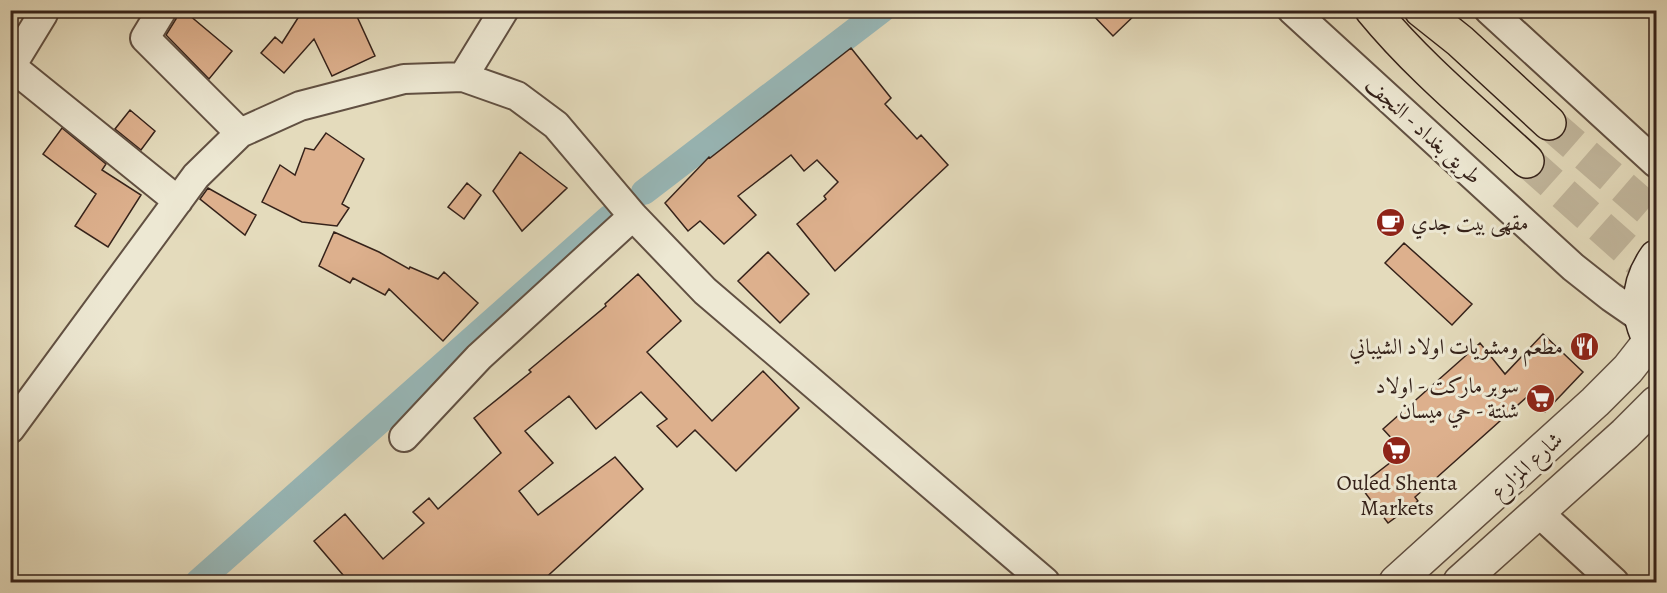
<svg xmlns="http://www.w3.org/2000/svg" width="1667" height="593" viewBox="0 0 1667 593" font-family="Alegreya,Amiri,serif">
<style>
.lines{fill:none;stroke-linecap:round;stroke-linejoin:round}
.canal{stroke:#98b9ba;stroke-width:26}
.building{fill:#ddb08d;stroke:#35221a;stroke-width:1.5}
.primary-tunnel{stroke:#c1b69c;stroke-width:33;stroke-dasharray:33 16;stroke-linecap:butt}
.minor-casing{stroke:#615042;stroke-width:32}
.tertiary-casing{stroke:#615042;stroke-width:36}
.secondary-casing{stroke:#35221a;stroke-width:36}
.primary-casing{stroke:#35221a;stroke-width:36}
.minor{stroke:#ede8d3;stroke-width:28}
.tertiary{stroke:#ede8d3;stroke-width:33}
.secondary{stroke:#ede8d3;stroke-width:33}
.primary{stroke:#e4dbbc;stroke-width:33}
.labels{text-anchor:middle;stroke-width:6;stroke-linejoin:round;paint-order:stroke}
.street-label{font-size:22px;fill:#35221a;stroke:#ede8d3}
.poi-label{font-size:22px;fill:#35221a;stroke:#ede8d3;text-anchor:end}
</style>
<rect width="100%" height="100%" fill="#e4dbbc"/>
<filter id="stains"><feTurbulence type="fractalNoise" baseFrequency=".00333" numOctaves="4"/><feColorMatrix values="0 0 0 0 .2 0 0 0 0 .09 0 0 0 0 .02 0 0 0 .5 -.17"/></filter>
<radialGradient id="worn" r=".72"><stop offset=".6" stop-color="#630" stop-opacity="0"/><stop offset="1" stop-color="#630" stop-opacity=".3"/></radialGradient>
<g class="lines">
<path class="canal" d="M644 192 882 10
M198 582 609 218"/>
</g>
<path class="building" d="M178 10H183L232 51 209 79 166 35 176 19Z
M303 10H354L375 56 332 76 314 39 284 73 261 53 275 37 282 43Z
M1088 10H1140L1113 36Z
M851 48 891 98 885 104 917 139 921 135 948 165 835 271 797 224 826 199 824 196 838 182 817 160 804 171 791 155 738 196 756 215 724 244 700 221 688 231 665 203 709 157 710 158Z
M130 110 155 131 141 150 115 129Z
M62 128 106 164 102 170 141 195 108 247 75 226 96 194 43 154Z
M326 133 364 159 342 204 349 208 337 226 302 222 262 202 280 165 295 175 305 148 314 150Z
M520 152 567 188 522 231 493 191Z
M467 183 481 195 464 219 448 207Z
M208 188 256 215 245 235 200 199Z
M334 232 379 252 409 269 410 267 438 279 444 272 478 303 443 341 389 289 385 295 353 278 350 283 319 266Z
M1404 243 1472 304 1452 325 1385 263Z
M768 252 809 294 780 323 738 281Z
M638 274 681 321 647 352 712 421 763 371 799 408 736 471 695 430 677 447 657 426 667 419 641 392 596 429 569 396 525 431 553 463 519 491 538 515 615 457 643 489 541 582H349L314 541 345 514 383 559 424 523 413 512 429 498 438 509 501 453 474 418 531 372 529 370 606 306 605 304Z
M1543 334 1583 372 1545 412 1528 396 1415 497 1418 501 1388 523 1360 486 1404 452 1383 429 1480 343 1505 374Z"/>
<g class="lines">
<path class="primary-tunnel" d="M1549 123 1656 216
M1527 161 1656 276"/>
<defs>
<path id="minor" d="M162 10 145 38 240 133
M1292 10 1573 267 1611 297 1640 317
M1489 10 1656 163
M12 67 178 201
M10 68 43 14
M463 77 504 10
M10 429 196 176 240 133 300 106 404 79 463 77 517 96 556 125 633 216 705 291 1045 582
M404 437 479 357 633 216
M1538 512 1614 582"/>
<path id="tertiary" d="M1396 582 1595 402 1628 369 1650 341
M1460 582 1625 434 1656 403"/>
<path id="secondary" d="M1656 257C1635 287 1635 320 1656 350"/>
<path id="primary" d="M1372 10C1418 66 1474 112 1527 161
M1421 10 1460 41 1549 123"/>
</defs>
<use href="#minor" class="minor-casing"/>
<use href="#tertiary" class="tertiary-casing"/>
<use href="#secondary" class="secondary-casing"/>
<use href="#primary" class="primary-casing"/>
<use href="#minor" class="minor"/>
<use href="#tertiary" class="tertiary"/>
<use href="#secondary" class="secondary"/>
<use href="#primary" class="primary"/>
</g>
<defs>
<symbol id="cafe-disc" viewBox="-11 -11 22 22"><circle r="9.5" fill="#8f2418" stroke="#ede8d3"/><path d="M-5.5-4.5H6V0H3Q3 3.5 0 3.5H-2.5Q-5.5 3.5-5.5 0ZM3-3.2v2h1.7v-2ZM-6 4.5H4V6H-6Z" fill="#fff"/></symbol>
<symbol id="restaurant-disc" viewBox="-11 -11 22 22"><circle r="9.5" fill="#8f2418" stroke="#ede8d3"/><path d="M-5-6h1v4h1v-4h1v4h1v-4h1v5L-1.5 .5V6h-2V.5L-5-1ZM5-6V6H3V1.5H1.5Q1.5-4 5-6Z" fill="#fff"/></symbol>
<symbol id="supermarket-disc" viewBox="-11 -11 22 22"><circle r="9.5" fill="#8f2418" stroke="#ede8d3"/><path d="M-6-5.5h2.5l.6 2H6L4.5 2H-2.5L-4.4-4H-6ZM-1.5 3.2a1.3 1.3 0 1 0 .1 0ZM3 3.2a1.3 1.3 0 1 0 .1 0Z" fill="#fff"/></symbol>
</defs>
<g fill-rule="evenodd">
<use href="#cafe-disc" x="1374" y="206" width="33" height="33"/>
<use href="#restaurant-disc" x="1568" y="330" width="33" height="33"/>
<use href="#supermarket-disc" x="1524" y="382" width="33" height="33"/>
<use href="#supermarket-disc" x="1380" y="434" width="33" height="33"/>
</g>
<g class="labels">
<g class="street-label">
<text transform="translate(1424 130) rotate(42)" y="8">طريق بغداد - النجف</text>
<text transform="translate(1526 465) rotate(-42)" y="8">شارع المزارع</text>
</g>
<g class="poi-label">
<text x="1411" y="230" text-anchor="start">مقهى بيت جدي</text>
<text x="1563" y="354">مطعم ومشويات اولاد الشيباني</text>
<text x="1519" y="393">سوبر ماركت - اولاد<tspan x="1519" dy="25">شنتة - حي ميسان</tspan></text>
<text x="1397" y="490" text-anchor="middle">Ouled Shenta<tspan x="1397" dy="25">Markets</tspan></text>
</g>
</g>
<rect width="1667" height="593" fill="none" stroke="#e4dbbc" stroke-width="36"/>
<rect x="12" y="12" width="1643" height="569" fill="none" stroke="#35221a" stroke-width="3"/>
<rect x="18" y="18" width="1631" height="557" fill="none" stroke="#35221a" stroke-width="1.5"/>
<rect width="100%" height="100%" filter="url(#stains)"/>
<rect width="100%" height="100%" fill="url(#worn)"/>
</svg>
